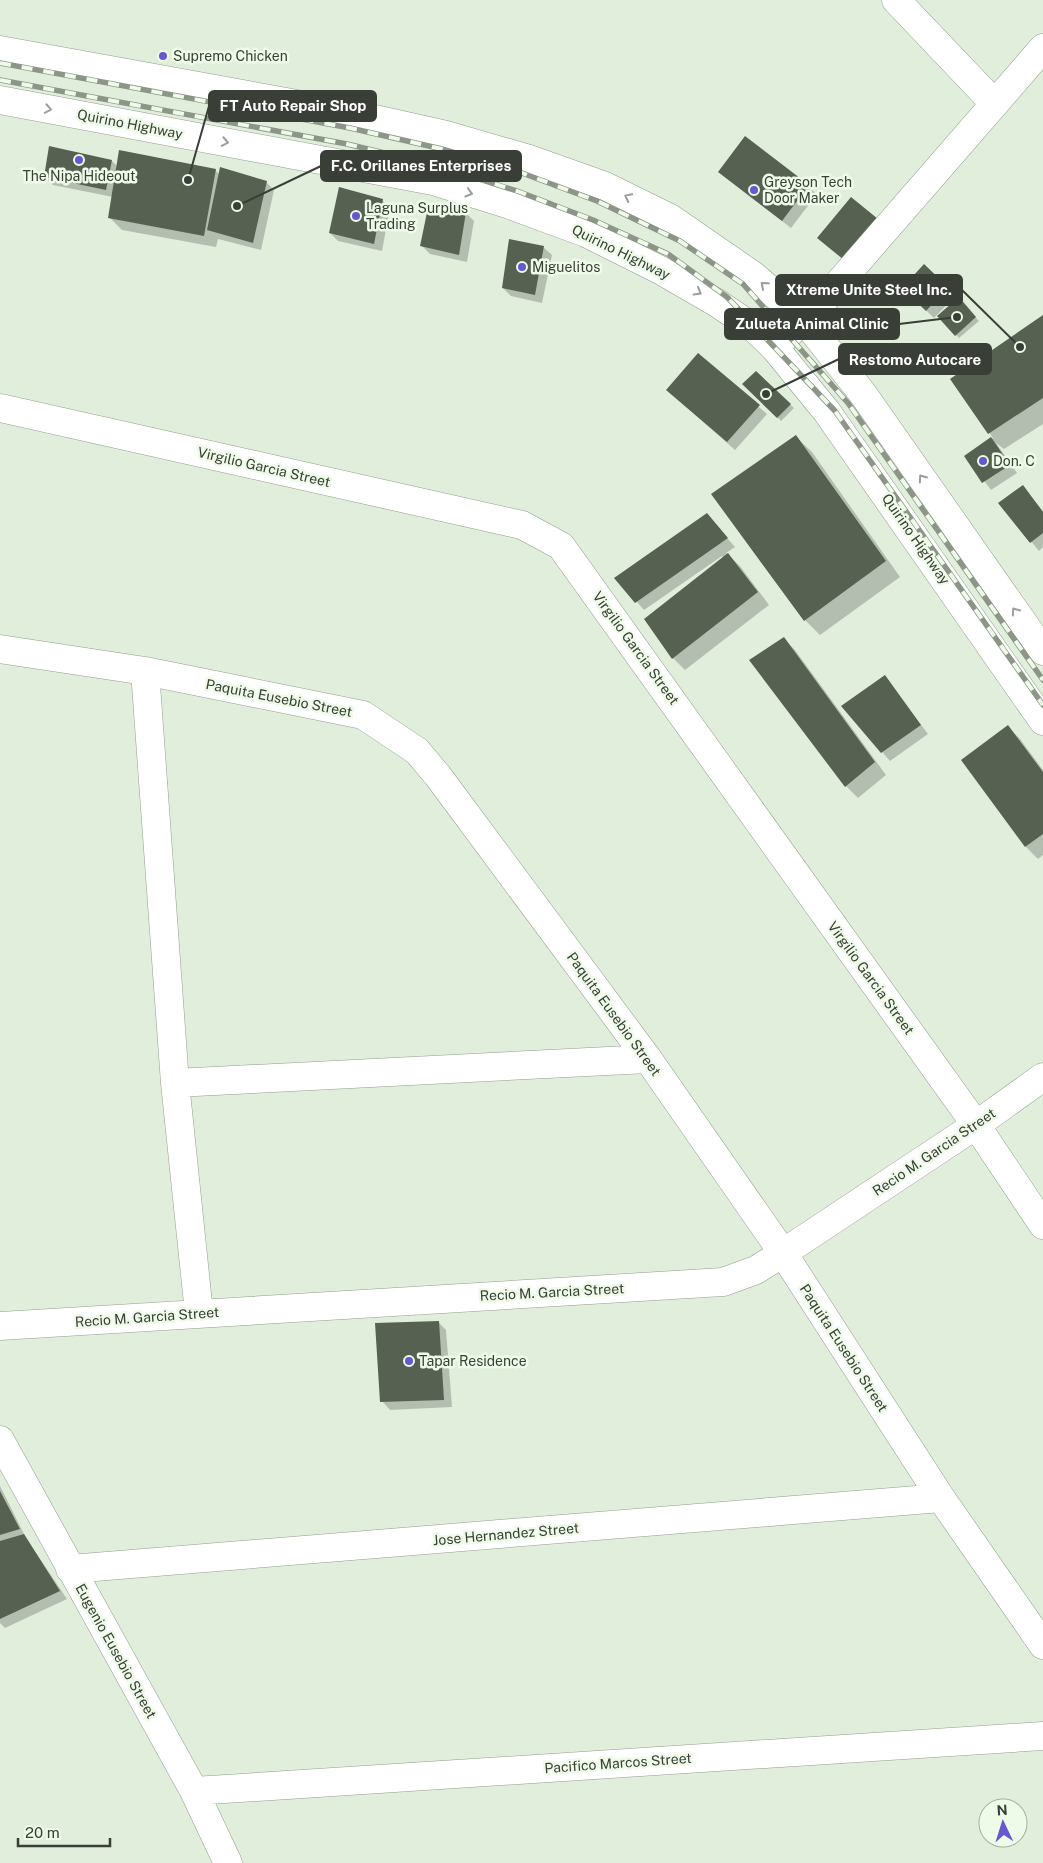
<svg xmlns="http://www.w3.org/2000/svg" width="1043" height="1863" viewBox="0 0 1043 1863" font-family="'Public Sans',sans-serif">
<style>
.shadow{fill:#0003}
.building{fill:#576152}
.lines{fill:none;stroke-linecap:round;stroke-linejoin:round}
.minor-casing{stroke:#929e8d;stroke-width:29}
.primary-casing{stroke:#929e8d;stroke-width:29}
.minor{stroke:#fff;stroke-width:28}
.primary{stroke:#fff;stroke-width:28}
.rail-casing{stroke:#8c9588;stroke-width:5.5}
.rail{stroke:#effbe9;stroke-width:4;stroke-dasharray:11;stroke-linecap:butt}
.oneway{stroke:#9c9e9b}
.poi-dot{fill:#6857d1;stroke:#effbe9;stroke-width:2}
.labels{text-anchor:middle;stroke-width:5;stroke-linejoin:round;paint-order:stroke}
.poi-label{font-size:14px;fill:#393e37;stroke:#effbe9;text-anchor:start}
.street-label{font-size:14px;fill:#393e37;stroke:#effbe9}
.leader{fill:none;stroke:#393e37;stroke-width:2}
.callout-dot{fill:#393e37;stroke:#effbe9;stroke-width:2}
.callout{fill:#393e37;stroke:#393e37;stroke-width:2}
.callout-label{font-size:15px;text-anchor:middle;font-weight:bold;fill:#fff}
</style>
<rect width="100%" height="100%" fill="#e2eedc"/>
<path class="shadow" d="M745 138 817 194 791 228 719 172Z
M112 161 117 166 215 170 219 174 266 182 274 190 261 250 218 239 216 247 122 230 110 218 113 197 53 185 45 177Z
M382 200 390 208 382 251 338 241 330 233Z
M466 213 474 221 467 262 430 254 422 246Z
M543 247 552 255 542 303 511 296 503 288Z
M924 266 955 296 934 318 911 296Z
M963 303 979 321 959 338 939 316Z
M1043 316V424L1004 449 996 443 1017 473 991 490 965 456 993 438 952 379Z
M698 354 767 414 735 450 667 390Z
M756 373 794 408 781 421 744 384Z
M796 437 812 452 900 577 820 635 805 620Z
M1023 487 1043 511V547L1039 551 1000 503Z
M714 523 735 547 726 553 740 566 769 605 685 670 673 658 723 558 722 556 644 610 616 578Z
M783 638 795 650 886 775 858 798 846 786 751 661Z
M885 677 928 734 890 761 843 707Z
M1008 727 1020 739 1043 770V855L1038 859 1026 847 963 760Z
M438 1322 446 1330 452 1407 390 1410 382 1401Z
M0 1486 26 1538 67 1599 5 1628 0 1623Z"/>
<path class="building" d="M745 136 809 185 782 221 718 172Z
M49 146 112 160 106 190 44 177Z
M119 150 216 169 204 236 108 218Z
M220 167 267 181 253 243 207 230Z
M339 187 383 199 374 244 329 233Z
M851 197 878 219 844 260 817 238Z
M429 203 466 212 459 255 420 246Z
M509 239 544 246 535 295 502 288Z
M924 264 948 287 926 311 902 288Z
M959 297 976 317 955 336 937 316Z
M1043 315V398L988 434 950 379Z
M698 353 760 405 727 442 666 390Z
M756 371 791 404 777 418 742 384Z
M796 435 886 561 804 621 711 494Z
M991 437 1010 465 982 483 964 456Z
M1023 485 1043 512V533L1030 543 998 503Z
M707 513 728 538 635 603 614 578Z
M728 553 758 592 672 659 644 619Z
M784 637 875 762 845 787 749 660Z
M885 675 921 725 881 753 841 706Z
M1008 725 1043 772V834L1025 847 961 760Z
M439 1321 444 1400 380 1402 375 1323Z
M0 1491 20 1529 0 1535Z
M24 1534 60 1591 0 1619V1541Z"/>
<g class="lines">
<defs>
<path id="minor" d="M896 0 994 103
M774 347 818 307 1043 48
M0 408 522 525 561 546 976 1125 1043 1225
M0 649 145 671 363 715 417 751 438 776 648 1059 783 1253 941 1498 1043 1645
M145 671 175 1083 199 1313
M175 1083 648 1059
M0 1326 723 1282 756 1270 783 1253 976 1125 1043 1077
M0 1440 194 1791 228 1863
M70 1569 941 1498
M194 1791 1043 1736"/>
<path id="primary" d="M0 50 352 114 446 135 529 159 605 186 670 218 754 276 804 320 863 394 1043 651
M0 100 433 181 510 205 586 233 660 270 717 303 754 328 774 347 827 412 1043 721"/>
</defs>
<use href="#minor" class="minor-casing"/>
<use href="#primary" class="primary-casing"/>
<use href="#minor" class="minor"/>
<use href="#primary" class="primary"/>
<defs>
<path id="rail" d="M0 63 350 128 442 149 522 173 597 201 680 241 743 284 848 403 1043 680
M0 80 347 144 438 166 517 191 593 220 668 254 727 297 835 411 1043 705"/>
</defs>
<use href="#rail" class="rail-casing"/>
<use href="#rail" class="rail"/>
</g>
<defs><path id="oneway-chevron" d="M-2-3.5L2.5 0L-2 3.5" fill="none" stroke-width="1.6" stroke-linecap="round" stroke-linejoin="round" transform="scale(1.25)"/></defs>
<g class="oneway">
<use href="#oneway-chevron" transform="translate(48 109) rotate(11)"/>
<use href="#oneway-chevron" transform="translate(225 142) rotate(11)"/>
<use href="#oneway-chevron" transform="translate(469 193) rotate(17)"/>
<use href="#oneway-chevron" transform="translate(628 197) rotate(-154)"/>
<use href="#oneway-chevron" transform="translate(764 285) rotate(-139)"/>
<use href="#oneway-chevron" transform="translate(698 292) rotate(30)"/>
<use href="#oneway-chevron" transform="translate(922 478) rotate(-125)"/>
<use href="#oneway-chevron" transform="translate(1015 611) rotate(-125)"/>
</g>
<g class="poi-dot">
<circle cx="163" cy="56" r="5"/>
<circle cx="79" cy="160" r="5"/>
<circle cx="754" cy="190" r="5"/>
<circle cx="356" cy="216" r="5"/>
<circle cx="522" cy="267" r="5"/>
<circle cx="983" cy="461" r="5"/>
<circle cx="409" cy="1361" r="5"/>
</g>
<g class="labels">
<g class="poi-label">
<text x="173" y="61">Supremo Chicken</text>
<text x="79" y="181" text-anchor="middle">The Nipa Hideout</text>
<text x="764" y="187">Greyson Tech<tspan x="764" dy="16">Door Maker</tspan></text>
<text x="366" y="213">Laguna Surplus<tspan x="366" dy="16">Trading</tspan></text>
<text x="532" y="272">Miguelitos</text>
<text x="993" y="466">Don. C</text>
<text x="419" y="1366">Tapar Residence</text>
</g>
<g class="street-label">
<text transform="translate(130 124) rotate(11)" y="5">Quirino Highway</text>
<text transform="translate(621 252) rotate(26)" y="5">Quirino Highway</text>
<text transform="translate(264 467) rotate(13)" y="5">Virgilio Garcia Street</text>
<text transform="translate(916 539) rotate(55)" y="5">Quirino Highway</text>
<text transform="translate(636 648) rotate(54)" y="5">Virgilio Garcia Street</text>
<text transform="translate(279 698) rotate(11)" y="5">Paquita Eusebio Street</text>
<text transform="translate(871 978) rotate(54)" y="5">Virgilio Garcia Street</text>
<text transform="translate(614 1014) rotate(54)" y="5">Paquita Eusebio Street</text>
<text transform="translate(934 1152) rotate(-34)" y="5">Recio M. Garcia Street</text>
<text transform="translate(552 1292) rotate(-3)" y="5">Recio M. Garcia Street</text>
<text transform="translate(147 1317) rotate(-4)" y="5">Recio M. Garcia Street</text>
<text transform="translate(844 1348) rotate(57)" y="5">Paquita Eusebio Street</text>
<text transform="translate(506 1534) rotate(-5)" y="5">Jose Hernandez Street</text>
<text transform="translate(116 1651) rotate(61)" y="5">Eugenio Eusebio Street</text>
<text transform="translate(618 1763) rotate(-4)" y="5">Pacifico Marcos Street</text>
</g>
</g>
<path class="leader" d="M188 180L209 106M237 206L321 166M1020 347L962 290M957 317L899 324M766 394L839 359"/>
<g class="callout-dot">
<circle cx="188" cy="180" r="5"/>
<circle cx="237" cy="206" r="5"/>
<circle cx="1020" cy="347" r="5"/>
<circle cx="957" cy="317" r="5"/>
<circle cx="766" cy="394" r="5"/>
</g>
<g class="callout">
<rect x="209" y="91" width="167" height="30" rx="5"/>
<rect x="321" y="151" width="200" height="30" rx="5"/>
<rect x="776" y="275" width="186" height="30" rx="5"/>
<rect x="725" y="309" width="174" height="30" rx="5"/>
<rect x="839" y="344" width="152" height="30" rx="5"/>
</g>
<g class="callout-label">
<text x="293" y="111">FT Auto Repair Shop</text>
<text x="421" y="171">F.C. Orillanes Enterprises</text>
<text x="869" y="295">Xtreme Unite Steel Inc.</text>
<text x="812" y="329">Zulueta Animal Clinic</text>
<text x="915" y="365">Restomo Autocare</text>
</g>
<g transform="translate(1003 1823) rotate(356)"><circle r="24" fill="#effbe9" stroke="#a6afa2"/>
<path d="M0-4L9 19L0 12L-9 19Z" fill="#6857d1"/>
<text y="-8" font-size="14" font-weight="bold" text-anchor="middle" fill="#393e37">N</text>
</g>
<path d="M18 1838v8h92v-8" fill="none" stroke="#393e37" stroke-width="2.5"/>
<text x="25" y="1838" font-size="15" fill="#393e37" stroke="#effbe9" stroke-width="4" paint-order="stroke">20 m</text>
</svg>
